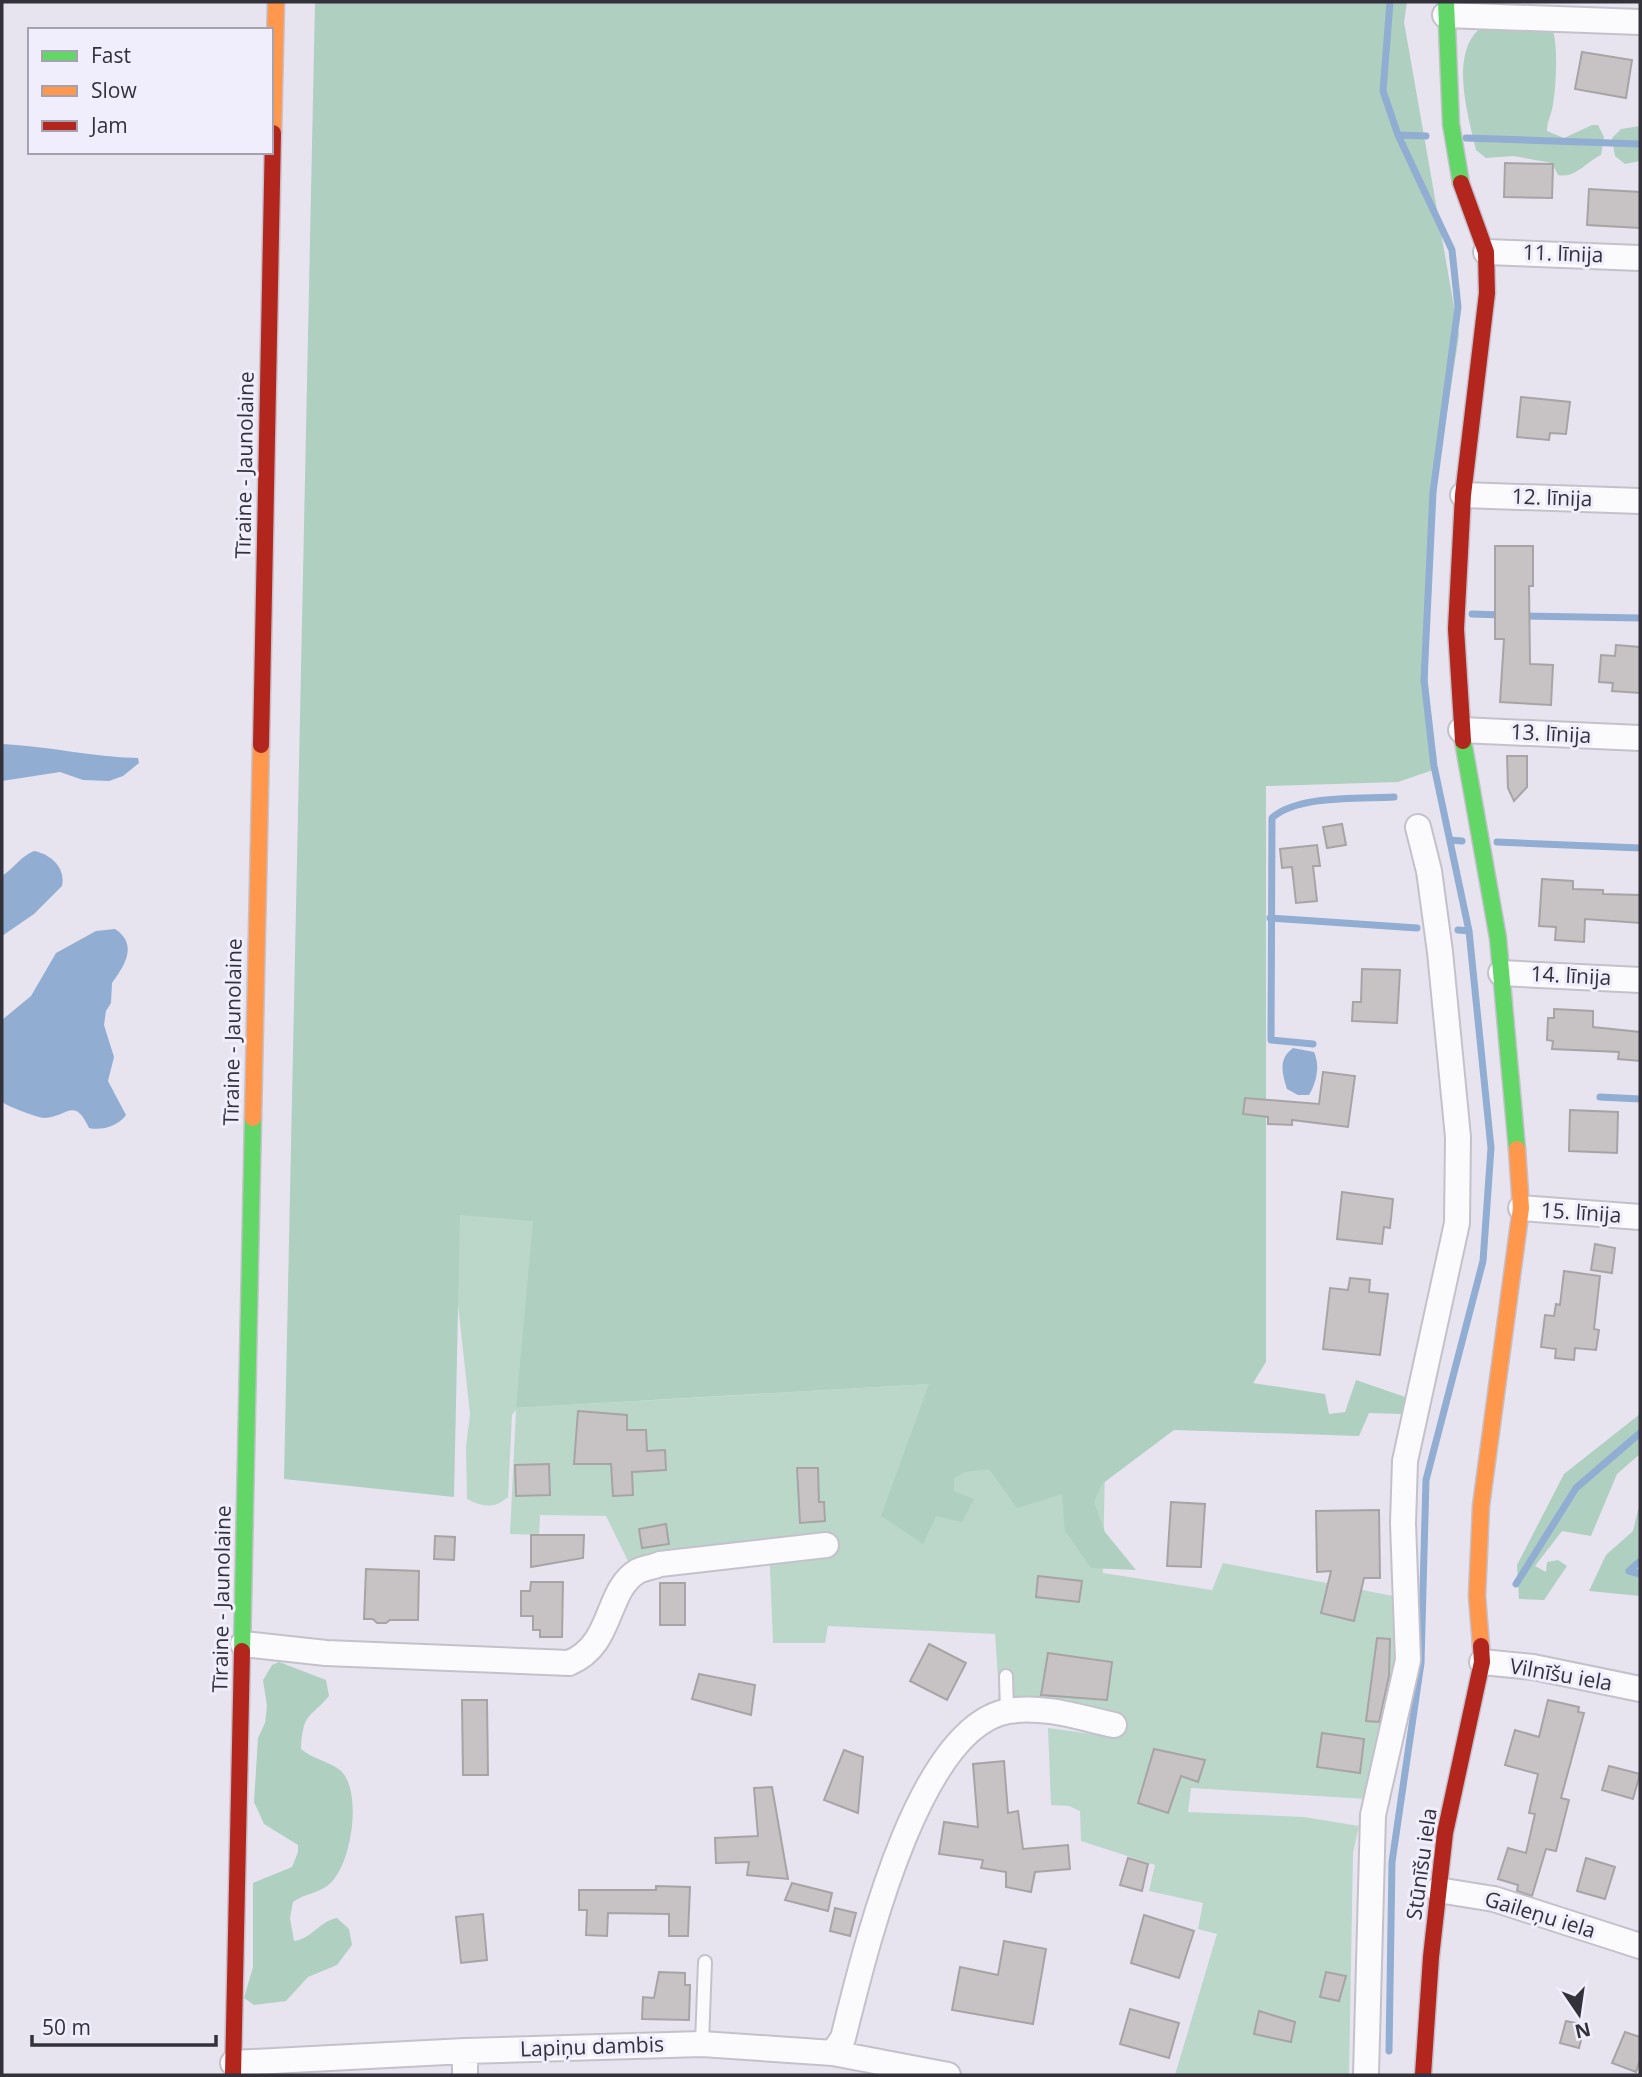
<svg xmlns="http://www.w3.org/2000/svg" width="1642" height="2077" viewBox="0 0 1642 2077" font-family="'Open Sans',sans-serif">
<style>
.green{fill:#bad7ca}
.forest{fill:#afcfc0}
.water{fill:#91add2}
.lines{fill:none;stroke-linecap:round;stroke-linejoin:round}
.stream{stroke:#91add2;stroke-width:7}
.building{fill:#c7c2c4;stroke:#a8a4a5;stroke-width:2}
.lane-casing{stroke:#c4c1cb;stroke-width:16}
.street-casing{stroke:#c4c1cb;stroke-width:28}
.fast-casing{stroke:#c4c1cb;stroke-width:19}
.slow-casing{stroke:#c4c1cb;stroke-width:19}
.jam-casing{stroke:#c4c1cb;stroke-width:19}
.lane{stroke:#fbfbfd;stroke-width:12}
.street{stroke:#fbfbfd;stroke-width:24}
.fast{stroke:#63d668;stroke-width:16}
.slow{stroke:#ff974d;stroke-width:16}
.jam{stroke:#b3261e;stroke-width:16}
.labels{text-anchor:middle;stroke-width:6;stroke-linejoin:round;paint-order:stroke}
.street-label{font-size:21px;fill:#33313a;stroke:#f0edfc}
</style>
<rect width="100%" height="100%" fill="#e7e4f0"/>
<path class="green" d="M527 1202 534 1223 517 1408 930 1384 1106 1408 1103 1573 1212 1590 1223 1563 1393 1596 1395 1651 1391 1687 1366 1799 1191 1788 1188 1812 1304 1817 1359 1826 1353 1853 1349 2075H1175L1217 1934 1198 1929 1203 1903 1149 1891 1155 1865 1081 1841 1080 1811 1069 1806 1051 1805 1048 1728 1115 1737 1120 1719 997 1709 999 1692 995 1634 828 1626 825 1643H773L769 1544 629 1563 606 1516 540 1515 539 1535 510 1534 516 1410 512 1415 508 1497C495 1509 482 1507 467 1499L466 1447 470 1414 453 1259 458 1207Z"/>
<path class="forest" d="M315 2H1407L1404 22 1459 335 1429 527 1428 683 1436 769 1398 782 1266 786V1362L1253 1383 1325 1394 1329 1414 1345 1412 1356 1380 1408 1398 1402 1414 1369 1413 1359 1436 1174 1430 1102 1484 1094 1502 1105 1532 1136 1570 1091 1568 1065 1531 1062 1494 1017 1508 989 1469 965 1472 954 1478V1491L974 1499 962 1522 936 1516 923 1544 881 1516 929 1384 516 1408 533 1221 460 1215 454 1497 284 1479Z
M1488 23 1551 26C1559 39 1556 88 1553 104 1552 114 1547 121 1547 131L1564 138 1592 125H1598L1604 137 1601 155C1586 162 1575 179 1558 175L1552 163 1513 156 1486 158 1476 150C1468 114 1446 45 1488 23Z
M1640 126V161L1625 164 1615 156 1612 138 1621 129Z
M1640 1414V1454L1617 1474 1591 1536 1562 1531 1535 1566 1546 1572 1547 1562 1558 1560 1567 1566 1544 1600 1519 1599 1517 1565 1564 1474Z
M1640 1502V1596L1589 1591 1606 1555 1633 1531Z
M279 1662 326 1680 329 1696C308 1720 303 1713 301 1749 313 1759 330 1762 340 1770 364 1791 351 1870 327 1886 318 1893 304 1894 293 1902L290 1918 294 1941C311 1939 320 1921 337 1918L349 1929 352 1945 337 1965 308 1977 286 2001 254 2005 244 1998 253 1967V1883L292 1867 298 1852V1845L264 1824 254 1802 258 1738 265 1723 267 1706 263 1680 272 1665Z"/>
<path class="water" d="M2 744C48 746 92 757 138 758L139 763 123 776 109 781 83 780 60 772 2 781Z
M34 851C51 854 66 868 62 886L34 914 2 936V876C14 868 21 856 34 851Z
M115 929C139 945 124 966 112 983L111 1003 106 1011 104 1025 114 1057 108 1081 126 1115C118 1126 102 1131 89 1128 74 1096 68 1117 44 1118 38 1118 7 1106 2 1102V1020L31 996 56 953 96 931Z
M1293 1048 1314 1052C1320 1065 1317 1082 1309 1095H1298L1287 1089C1282 1073 1278 1059 1293 1048Z"/>
<g class="lines">
<path class="stream" d="M1398 135 1426 136
M1466 138 1640 144
M1472 614 1503 615
M1522 616 1640 618
M1450 840 1462 841
M1497 842 1640 848
M1270 918 1417 928
M1458 930 1469 931
M1313 1044 1271 1040 1272 818C1297 795 1359 799 1394 797
M1600 1097 1640 1099
M1629 1571 1640 1561
M1629 1571 1640 1574
M1516 1584 1576 1488 1640 1433
M1389 2051 1392 1862 1421 1663 1426 1480 1483 1261 1491 1148 1469 931 1434 766 1424 680 1433 492 1458 307 1452 250 1398 135 1383 91 1390 2"/>
</g>
<path class="building" d="M1582 52 1632 60 1626 98 1575 89Z
M1505 163 1553 164 1552 198 1504 197Z
M1589 189 1640 192V228L1587 225Z
M1521 397 1570 402 1566 434 1550 433 1549 440 1517 437Z
M1495 546H1533V586H1529L1530 664 1553 665 1551 705 1500 702 1504 639H1495Z
M1616 645 1640 647V693L1612 691 1613 683 1599 682 1601 655 1615 656Z
M1507 756H1527V787L1514 801 1508 788Z
M1342 824 1346 845 1327 848 1323 827Z
M1317 845 1320 866H1313L1317 901 1296 903 1292 867 1282 868 1280 849Z
M1542 879 1573 881V889L1603 890V894L1640 895V923L1585 919 1584 942 1555 940 1556 927 1539 926Z
M1362 969 1400 970 1397 1023 1352 1021 1353 1002H1361Z
M1554 1009 1593 1011V1027L1640 1032V1061L1618 1059 1619 1052 1552 1049 1553 1041 1547 1040 1548 1018H1554Z
M1323 1072 1355 1076 1348 1127 1292 1120V1125L1268 1124V1117L1243 1114 1245 1098 1319 1104Z
M1570 1110 1618 1112 1617 1153 1569 1151Z
M1342 1192 1393 1199 1390 1228 1384 1227 1382 1244 1337 1239Z
M1595 1244 1615 1248 1612 1273 1591 1270Z
M1564 1271 1600 1276 1594 1329 1599 1330 1596 1350 1575 1348 1574 1360 1555 1358 1556 1349 1541 1347 1545 1315 1554 1316 1556 1304 1560 1305Z
M1350 1278 1370 1280 1369 1292 1388 1294 1380 1355 1323 1349 1330 1288 1348 1290Z
M578 1411 627 1415V1430H646L647 1451 665 1450 666 1470 632 1472 633 1495 613 1496 611 1464H574Z
M549 1464 550 1495 516 1496 515 1465Z
M797 1468H818L819 1502H824L825 1521 800 1523Z
M1171 1502 1205 1504 1201 1567 1167 1566Z
M1379 1510 1380 1578H1364L1354 1621 1321 1613 1331 1571 1317 1572 1316 1511Z
M666 1524 669 1544 642 1548 639 1529Z
M531 1535H584L583 1558 531 1567Z
M435 1536 455 1537 454 1560 434 1559Z
M366 1569 419 1571 418 1620H390L386 1623H377L373 1619H364Z
M1038 1576 1082 1581 1079 1602 1036 1597Z
M531 1582H563L562 1637H540V1630H533V1616H521V1591H530Z
M660 1583H685V1625H660Z
M1377 1638 1390 1639 1389 1676 1379 1722 1366 1721Z
M929 1644 966 1663 947 1700 910 1681Z
M1048 1653 1112 1662 1107 1700 1041 1695Z
M699 1674 755 1685 751 1715 692 1699Z
M462 1700H487L488 1775H463Z
M1548 1700 1579 1707 1578 1712 1584 1713 1561 1798 1569 1800 1556 1851 1546 1849 1532 1896 1517 1891 1518 1885 1498 1879 1508 1848 1526 1853 1535 1814 1529 1813 1538 1774 1505 1765 1515 1730 1539 1737Z
M1322 1733 1364 1739 1360 1773 1317 1767Z
M1154 1749 1205 1760 1198 1782 1181 1776 1168 1813 1138 1803Z
M844 1750 863 1757 858 1813 824 1800Z
M1004 1761 1008 1813 1018 1811 1023 1849 1068 1845 1070 1869 1035 1872 1031 1892 1006 1887V1872L981 1868 983 1860 939 1854 944 1822 978 1827 973 1764Z
M1609 1766 1640 1774 1633 1799 1602 1790Z
M772 1787 788 1879 747 1875 749 1862 716 1863 715 1838 758 1836 754 1788Z
M1128 1858 1148 1864 1142 1891 1120 1885Z
M1586 1858 1615 1867 1605 1899 1577 1891Z
M792 1883 832 1893 828 1911 785 1900Z
M656 1886 690 1887 688 1936H669V1914L608 1913 607 1936 586 1935 587 1910H579V1890H656Z
M835 1908 856 1913 850 1936 830 1931Z
M483 1914 487 1960 461 1963 456 1917Z
M1144 1915 1194 1931 1179 1978 1131 1963Z
M1004 1941 1046 1949 1033 2024 952 2010 960 1967 998 1975Z
M659 1972 685 1973V1985H690L689 2020 642 2019 643 1997 654 1998Z
M1326 1972 1346 1976 1339 2001 1320 1997Z
M1130 2009 1179 2023 1169 2058 1120 2044Z
M1259 2011 1295 2022 1291 2042 1254 2034Z
M1566 2021 1585 2025 1579 2048 1560 2043Z
M1625 2032 1640 2037V2060L1636 2072 1612 2063Z"/>
<g class="lines">
<defs>
<path id="lane" d="M1006 1676 1007 1711
M702 2044 705 1962"/>
<path id="street" d="M1445 15 1640 22
M1486 252 1640 258
M1463 495 1640 501
M1461 730 1640 738
M1501 973 1640 980
M1521 1208 1640 1217
M243 1644 326 1653 569 1663C614 1645 605 1590 638 1571 644 1568 653 1567 660 1564L826 1545
M1482 1662 1533 1667 1640 1689
M1438 1890 1494 1899 1640 1946
M833 2053 843 2038C863 1960 916 1726 1009 1711 1043 1705 1081 1718 1114 1725
M233 2063 465 2051 702 2044 833 2053 948 2075
M465 2075V2051
M1366 2075 1373 1815 1408 1660 1403 1523 1405 1461 1457 1223 1458 1137 1440 952 1429 871 1418 827"/>
<path id="fast" d="M1446 2 1451 124 1461 183
M1463 741 1498 938 1517 1149
M242 1651 253 1118"/>
<path id="slow" d="M273 133 276 2
M253 1118 261 745
M1481 1646 1477 1596 1481 1506 1521 1208 1517 1149"/>
<path id="jam" d="M1461 183 1486 252 1487 293 1463 495 1456 629 1463 741
M261 745 273 133
M233 2075 242 1651
M1423 2075 1431 1957 1445 1833 1482 1662 1481 1646"/>
</defs>
<use href="#lane" class="lane-casing"/>
<use href="#street" class="street-casing"/>
<use href="#fast" class="fast-casing"/>
<use href="#slow" class="slow-casing"/>
<use href="#jam" class="jam-casing"/>
<use href="#lane" class="lane"/>
<use href="#street" class="street"/>
<use href="#fast" class="fast"/>
<use href="#slow" class="slow"/>
<use href="#jam" class="jam"/>
</g>
<g class="labels">
<g class="street-label">
<text transform="translate(1563 254) rotate(2)" y="7">11. līnija</text>
<text transform="translate(245 465) rotate(-89)" y="7">Tīraine - Jaunolaine</text>
<text transform="translate(1552 498) rotate(2)" y="7">12. līnija</text>
<text transform="translate(1551 734) rotate(3)" y="7">13. līnija</text>
<text transform="translate(1571 976) rotate(3)" y="7">14. līnija</text>
<text transform="translate(233 1032) rotate(-89)" y="7">Tīraine - Jaunolaine</text>
<text transform="translate(1581 1213) rotate(4)" y="7">15. līnija</text>
<text transform="translate(222 1599) rotate(-89)" y="7">Tīraine - Jaunolaine</text>
<text transform="translate(1561 1675) rotate(10)" y="7">Vilnīšu iela</text>
<text transform="translate(1422 1864) rotate(-82)" y="7">Stūnīšu iela</text>
<text transform="translate(1540 1915) rotate(17)" y="7">Gaileņu iela</text>
<text transform="translate(592 2047) rotate(-2)" y="7">Lapiņu dambis</text>
</g>
</g>
<rect width="1642" height="2077" fill="none" stroke="#33313a" stroke-width="7"/>
<rect x="28" y="28" width="245" height="126" fill="#f0edfc" stroke="#a4a2ae" stroke-width="2"/>
<rect x="42" y="51" width="35" height="10" fill="#63d668" stroke="#a4a2ae" stroke-width="2"/>
<text x="91" y="63" font-size="21" fill="#33313a">Fast</text>
<rect x="42" y="86" width="35" height="10" fill="#ff974d" stroke="#a4a2ae" stroke-width="2"/>
<text x="91" y="98" font-size="21" fill="#33313a">Slow</text>
<rect x="42" y="121" width="35" height="10" fill="#b3261e" stroke="#a4a2ae" stroke-width="2"/>
<text x="91" y="133" font-size="21" fill="#33313a">Jam</text>
<g transform="translate(1579 2014) rotate(167)" stroke="#f0edfc" stroke-width="5" paint-order="stroke">
<path d="M0-5L12 26L0 18L-12 26Z" fill="#33313a"/>
<text y="-10" font-size="19" font-weight="bold" text-anchor="middle" fill="#33313a">N</text>
</g>
<path d="M32 2035v10h184v-10" fill="none" stroke="#33313a" stroke-width="3.5"/>
<text x="42" y="2035" font-size="21" fill="#33313a" stroke="#f0edfc" stroke-width="5" paint-order="stroke">50 m</text>
</svg>
